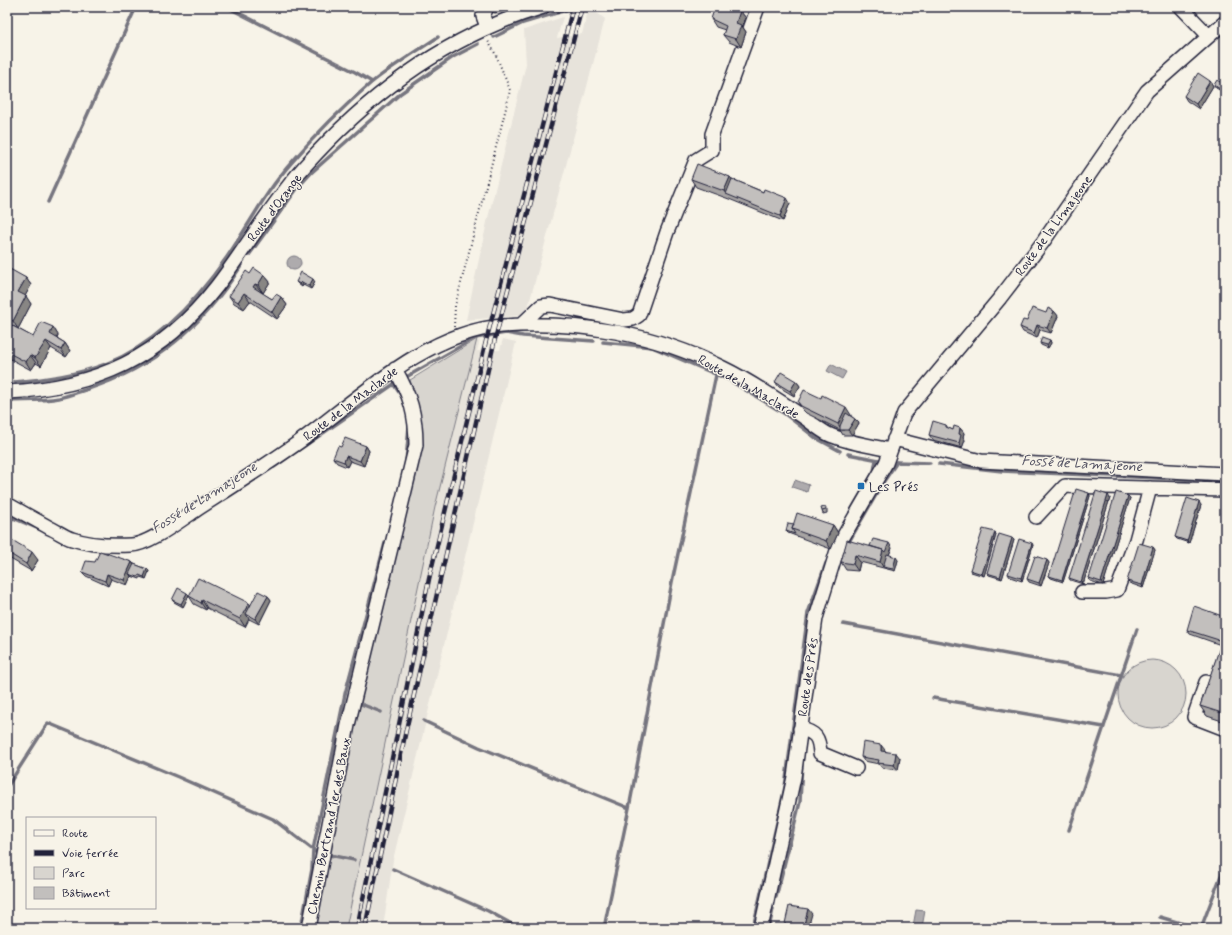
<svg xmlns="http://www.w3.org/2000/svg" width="1232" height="935" viewBox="0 0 1232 935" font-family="Mynerve,sans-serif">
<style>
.built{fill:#e7e3db}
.green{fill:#d8d5cf;stroke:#7d7c85}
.water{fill:#aeabad;stroke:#76747f}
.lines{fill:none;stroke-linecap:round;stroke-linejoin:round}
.stream{stroke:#76747f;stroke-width:3.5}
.minor-casing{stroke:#22223b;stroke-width:16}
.path{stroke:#22223b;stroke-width:2;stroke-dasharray:1 3;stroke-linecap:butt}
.minor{stroke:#f7f3e8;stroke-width:13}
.rail-casing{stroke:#22223b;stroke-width:4.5}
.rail{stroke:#f7f3e8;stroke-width:3;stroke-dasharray:9;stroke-linecap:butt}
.wall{fill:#a7a4a3;stroke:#22223b}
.shaded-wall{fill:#888684;stroke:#22223b}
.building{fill:#c2bfbd;stroke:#22223b}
.poi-dot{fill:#1f6fb2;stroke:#f7f3e8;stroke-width:1.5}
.labels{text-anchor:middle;stroke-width:3;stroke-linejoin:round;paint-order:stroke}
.street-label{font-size:13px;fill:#22223b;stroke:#f7f3e8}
.poi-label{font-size:13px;fill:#22223b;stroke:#f7f3e8;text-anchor:start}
.water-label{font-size:14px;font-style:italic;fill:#535263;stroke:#f7f3e8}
</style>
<rect width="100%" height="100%" fill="#f7f3e8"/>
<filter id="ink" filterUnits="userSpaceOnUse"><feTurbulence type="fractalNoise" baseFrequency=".025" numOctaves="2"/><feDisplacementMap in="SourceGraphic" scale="8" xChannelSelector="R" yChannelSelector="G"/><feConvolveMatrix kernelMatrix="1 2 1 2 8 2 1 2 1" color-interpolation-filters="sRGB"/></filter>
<g filter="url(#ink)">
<path class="built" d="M589 7 605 19 526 315 466 320 487 222 526 64 524 30 563 17 557 38 582 34Z
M503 339 516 342 393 860 383 928H334L472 343 480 340 477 351 500 350Z"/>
<path class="green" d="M477 339 435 507 346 928H312L342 766 405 508 416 401 410 380Z
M1118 694a34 34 0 1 1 68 0a34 34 0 1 1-68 0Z"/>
<path class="water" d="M287 263a7 7 0 1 1 14 0a7 7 0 1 1-14 0Z
M831 364 846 372 842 379 827 371Z
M795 480 809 485 807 492 792 487Z
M916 910 925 911 922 927 913 926Z"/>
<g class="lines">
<path class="stream" d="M227 7 355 72 372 82
M495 12 512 7
M494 37 523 23 576 7
M48 202 136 7
M249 255 299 186 311 173 401 93 453 57 478 44
M603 342 652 347 729 380 785 414 816 438 840 451
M408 376 475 338 506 333 523 336 594 341
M15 382C46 379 77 375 106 364 157 344 197 300 227 257 249 225 266 191 292 162 316 134 343 107 371 83 392 66 416 52 438 37
M394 385 403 398
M7 401C24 400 42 401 59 398 68 396 78 392 88 389 156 367 202 326 241 266
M848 454 879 460
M406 462 409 426
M896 462 930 463
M939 464 1002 471 1225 481
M274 467 394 384
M850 512 874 471 876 460
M7 524 13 518 39 529
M847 545 884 481 897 462
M843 624 1121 675
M933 698 1104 727
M361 704 381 712
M424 721 479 747 629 808
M7 787 48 723 178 777 273 819 316 852
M1069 830 1137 629
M330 855 354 860
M393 869 488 911 519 928
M776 897 800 802 802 762
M1160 917 1197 928
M301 928 312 869 313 850 345 694 385 543
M604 928 629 808 672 582 716 375
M753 928 785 787 808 613 826 563
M769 928 773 909
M1201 928 1225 865"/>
<defs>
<path id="minor" d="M487 7 483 16 487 27
M1181 7 1209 36
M521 325 541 306 550 305 624 320 633 319 639 315 667 232 696 160 712 150V134L758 7
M7 392C96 388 162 357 217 286 247 247 271 204 304 167 369 94 449 35 543 7
M894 439 981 461 1225 474
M7 504C21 512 36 520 50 528 57 531 65 537 72 539 90 545 112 546 131 545 148 545 181 520 196 510 230 488 265 466 299 442 358 399 426 332 502 326 578 320 656 334 723 368 750 381 775 398 799 414 809 420 818 429 828 434 847 443 869 445 890 450
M1036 517 1065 486 1225 490
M1082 592H1106L1117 590 1136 540 1150 488
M1206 682 1194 717 1225 729
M800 729C816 732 819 738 820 753L856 768
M309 928 348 725 416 445C416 414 410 395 395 369
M761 928 794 777 816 618 839 544 886 463 904 413 1000 298 1043 242 1147 91 1225 22"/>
</defs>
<use href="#minor" class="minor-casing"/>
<path class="path" d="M454 327 455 306 506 108 510 90 496 55 488 41"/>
<use href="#minor" class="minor"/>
<defs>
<path id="rail" d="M357 928 429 579 486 341 573 7
M365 928 406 730 494 343 582 7"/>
</defs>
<use href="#rail" class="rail-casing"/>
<use href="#rail" class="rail"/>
</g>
<path class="wall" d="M725 10 740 11 746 18 742 26 746 32 741 47 729 42 723 35 725 30 716 27 711 19Z
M1210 81 1213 86 1199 109 1187 101 1184 96Z
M1214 85H1225V93L1216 88Z
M730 177 732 179 790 203 783 221 729 199 696 187 691 179Z
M7 270 26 278 31 285 25 296 31 304 18 329 7 323Z
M250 274 264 275 270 282 263 293 261 291 260 292 272 299 281 297 287 305 277 319 250 301 244 309 234 303 229 296Z
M296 282H315L311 289 303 285 302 287 298 284Z
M1054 311 1058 316 1051 333 1040 330 1037 338 1023 332 1020 327 1027 321Z
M7 323 33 337 53 327 58 335 57 338 65 343 70 351 66 357 51 348 41 366 36 363 31 370 7 357Z
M1050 340 1051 343 1048 348 1041 345 1040 343Z
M796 381 800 386 794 396 779 387 775 382Z
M798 402 851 415V416L859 423 852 435H843L840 430 806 413 803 410Z
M946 425 948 428 953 430 960 428 964 433 963 437 965 440 962 448 933 440 929 435Z
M366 446 369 451 364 466 350 461 347 467 337 463 333 458 341 447Z
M1089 493 1090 496 1063 582 1051 578 1049 576Z
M1110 498 1083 584 1070 580 1069 578Z
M1130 498 1103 585 1090 581 1089 578Z
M1201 505 1189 543 1177 539 1175 537Z
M827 509V513L823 514 822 511Z
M794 524 833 525 838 533 831 549 788 533 786 531Z
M995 532 996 535 984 576 971 572 970 570Z
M7 537 38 560 31 571 7 557Z
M1014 540 1002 579 989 575 987 573Z
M1033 545 1022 581 1010 577 1008 574Z
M870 546 892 548 889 555 898 560 895 571 860 562 858 571 846 570 841 562Z
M1153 547 1155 550 1143 588 1129 583 1127 581Z
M1047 560 1049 563 1041 586 1029 582 1027 579Z
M95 562H132L134 564 147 569 149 571 146 579 140 577V579L131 576 127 585 111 579 108 586 86 576 82 572Z
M187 593 189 595 183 607 174 602 172 600Z
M189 596 250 605 268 596 271 600 259 624 249 619 245 627 207 608 206 610 194 604Z
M1225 617V722L1207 716 1200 706 1221 645 1190 634 1187 630Z
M885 750V751L900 758 898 770 882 768 879 764 864 761 861 757Z"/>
<path class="shaded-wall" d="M740 11 746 18 742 26 746 32 741 47 736 39V23Z
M1210 81 1213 86 1199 109 1196 104Z
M730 177 736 184 726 194 724 191Z
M787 198 790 203 783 221 780 216Z
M264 275 270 282 263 293 258 285Z
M26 278 31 285 23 300 18 292Z
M313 279 315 282 311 289 309 286Z
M302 282 303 285 302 287 300 284Z
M255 284 261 291 258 294 253 287Z
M244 293 250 301 244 309 238 302Z
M26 296 31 304 18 329 13 321Z
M281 297 287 305 277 319 272 312Z
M1054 311 1058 316 1051 333 1047 328Z
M1037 325 1040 330 1037 338 1034 333Z
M53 327 58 335 55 342 50 334Z
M1050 340 1051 343 1048 348 1047 345Z
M46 341 51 348 41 366 35 358Z
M65 343 70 351 66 357 61 350Z
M30 355 36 363 31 370 26 362Z
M796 381 800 386 794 396 790 391Z
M846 407 851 415 844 430H842L838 424Z
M855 419 859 423 852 435 848 430Z
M960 428 964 433 963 437 965 440 962 448 959 443V434Z
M366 446 369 451 364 466 360 461Z
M346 456 350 461 347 467 344 462Z
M1089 493 1090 496 1063 582 1062 580Z
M1108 495 1110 498 1083 584 1081 582Z
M1128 496 1130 498 1103 585 1101 582Z
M1199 502 1201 505 1189 543 1187 541Z
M833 525 838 533 831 549 826 541Z
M995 532 996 535 984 576 982 574Z
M1012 538 1014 540 1002 579 1000 577Z
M889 543 892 548 883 567 880 562 883 550Z
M1032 543 1033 545 1022 581 1021 578Z
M1153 547 1155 550 1143 588 1142 585Z
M32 552 38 560 31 571 26 564Z
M855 555 860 562 858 571 853 564Z
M896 557 898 560 895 571 893 569Z
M1047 560 1049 563 1041 586 1039 583Z
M132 562 135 567 129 574 131 576 127 585 124 580Z
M147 569 149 571 146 579 144 577Z
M107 574 111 579 108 586 105 581Z
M187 593 189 595 183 607 181 604Z
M268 596 271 600 259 624 255 619Z
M202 600 207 608 206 610 201 603Z
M249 603 254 610 246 614 249 619 245 627 240 619Z
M881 745 885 750 884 756 881 751Z
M896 753 900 758 898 770 894 765Z
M808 909 812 914 808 928H803Z"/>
<path class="building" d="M715 7 725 10 726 7H730L740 11 736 23 741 25 736 39 723 35 726 26 711 19Z
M1198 73 1210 81 1196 104 1184 96Z
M1217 80 1225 85V88L1223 91 1214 85Z
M1225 116V123L1222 121Z
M697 164 730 177 724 191 691 179Z
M732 179 763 192 764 189 787 198 780 216 726 194Z
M8 268 26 278 18 292 26 296 13 321 7 318V307L10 302 7 300V270Z
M254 268 264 275 258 285 255 284 253 287 272 299 276 294 281 297 272 312 244 293 238 302 229 296 246 271 250 274Z
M301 272 313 279 309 286 302 282 300 284 296 282Z
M1032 308 1046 313 1048 308 1054 311 1047 328 1037 325 1034 333 1020 327 1023 320 1027 321Z
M41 322 53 327 50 334 65 343 61 350 46 341 35 358 30 355 26 362 7 352V323L33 337Z
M1042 337 1050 340 1047 345 1040 343Z
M781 372 796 381 790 391 775 382Z
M804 390 821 398 822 395 846 407 838 424 801 406 798 402Z
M846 413 855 419 848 430H840V426Z
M933 421 946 425V427L953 430 954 426 960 428 959 434 961 435 959 443 929 435Z
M345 438 366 446 360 461 346 456 344 462 333 458 338 446 341 447Z
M1076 489 1089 493 1062 580 1049 576Z
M1096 491 1108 495 1081 582 1069 578Z
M1116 492 1128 496 1101 582 1089 578Z
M1187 498 1199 502 1187 541 1175 537Z
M825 507 826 510 822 511 821 508Z
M797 513 833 525 826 541 792 529Z
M788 523 794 524 792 529 795 534 786 531Z
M983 529 995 532 982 574 970 570Z
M999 534 1012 538 1000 577 987 573Z
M7 537 32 552 26 564 7 552Z
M873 539 889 543 885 552 883 550 870 546Z
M1019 539 1032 543 1021 578 1008 574Z
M847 540 883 550 880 562 855 555 853 564 841 562Z
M1139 543 1153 547 1142 585 1127 581Z
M100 551 132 562 124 580 107 574 105 581 82 572 86 561 95 562Z
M887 554 896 557 893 569 883 567Z
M1035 556 1047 560 1039 583 1027 579Z
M134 564 147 569 144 577 139 575 138 577 129 574Z
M198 578 249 603 240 619 202 600 201 603 189 596Z
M178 588 187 593 181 604 172 600Z
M258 591 268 596 255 619 246 614Z
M1194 606 1225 617V639L1223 638 1222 641 1187 630Z
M1223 638 1225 639V714L1200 706Z
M863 742 881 745V751L896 753 894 765 878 763 879 760 861 757Z
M789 906 808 909 803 928H784Z"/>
</g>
<rect class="poi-dot" x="857" y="482" width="8" height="8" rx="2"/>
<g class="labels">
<g class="street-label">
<text transform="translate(274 207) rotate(-53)" y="5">Route d'Orange</text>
<text transform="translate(1053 225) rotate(-54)" y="5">Route de la Limajeone</text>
<text transform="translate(749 386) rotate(30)" y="5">Route de la Maclarde</text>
<text transform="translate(350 403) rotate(-37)" y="5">Route de la Maclarde</text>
<text transform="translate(807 677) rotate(-82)" y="5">Route des Prés</text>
<text transform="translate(328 826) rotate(-79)" y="5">Chemin Bertrand 1er des Baux</text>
</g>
<g class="poi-label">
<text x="869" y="491">Les Prés</text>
</g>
<g class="water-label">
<text transform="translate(1082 463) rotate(3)" y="5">Fossé de Lamajeone</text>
<text transform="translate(204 497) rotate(-32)" y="5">Fossé de Lamajeone</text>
</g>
</g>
<rect width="1232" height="935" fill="none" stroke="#f7f3e8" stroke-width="24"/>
<rect x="12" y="12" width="1208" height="911" fill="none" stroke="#22223b" stroke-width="1.5" filter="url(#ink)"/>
<rect x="26" y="817" width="130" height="92" fill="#f7f3e8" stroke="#a29fa3"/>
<rect x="34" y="830" width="20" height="6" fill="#f7f3e8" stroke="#a29fa3"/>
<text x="62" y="837" font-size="12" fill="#22223b">Route</text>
<rect x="34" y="850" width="20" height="6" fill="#22223b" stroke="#a29fa3"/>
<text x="62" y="857" font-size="12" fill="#22223b">Voie ferrée</text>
<rect x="34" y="867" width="20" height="12" fill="#d8d5cf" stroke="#a29fa3"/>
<text x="62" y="877" font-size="12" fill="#22223b">Parc</text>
<rect x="34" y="887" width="20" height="12" fill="#c2bfbd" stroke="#a29fa3"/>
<text x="62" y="897" font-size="12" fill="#22223b">Bâtiment</text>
</svg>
